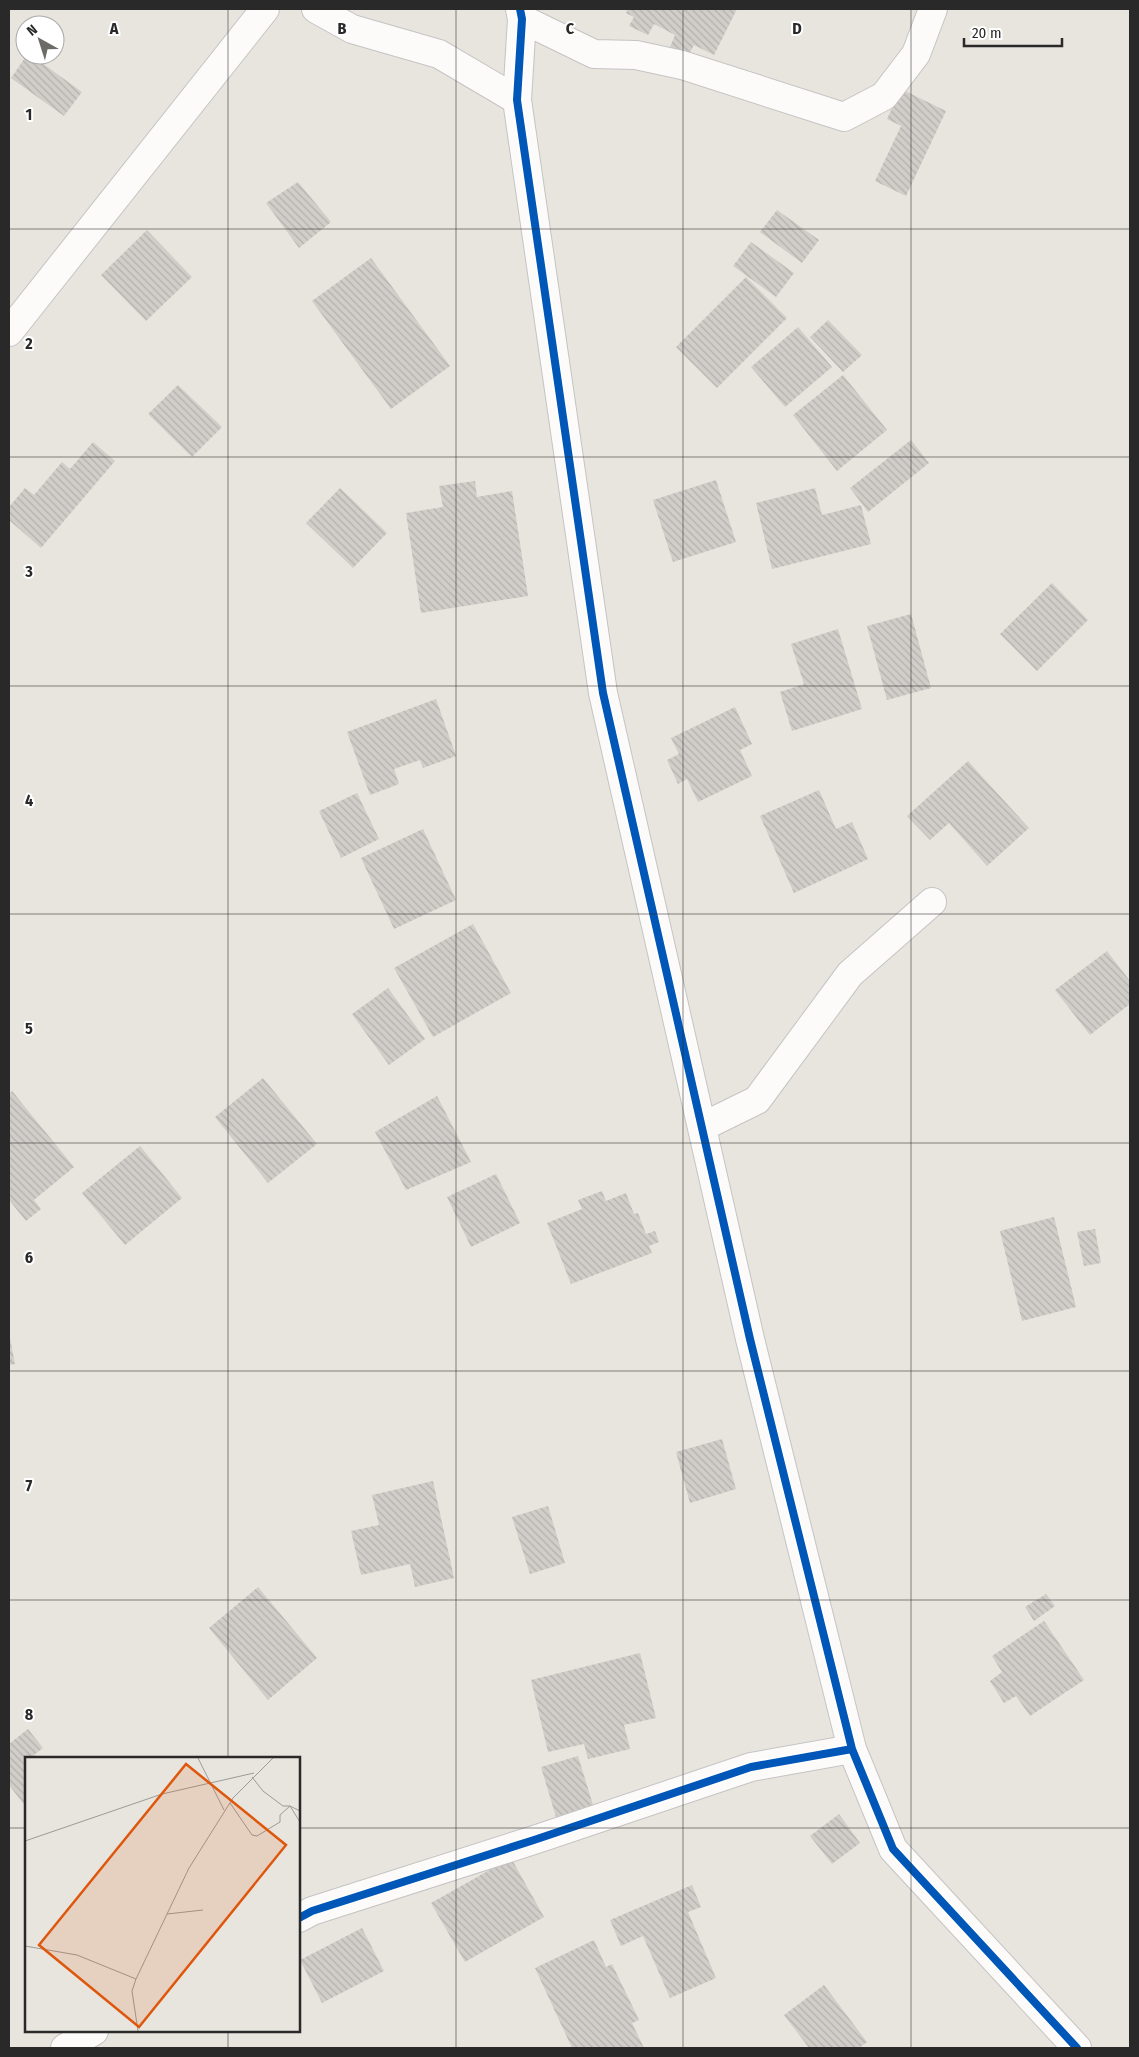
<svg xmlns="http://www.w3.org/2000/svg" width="1139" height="2057" viewBox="0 0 1139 2057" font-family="'Fira Sans Condensed',sans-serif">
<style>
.building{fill:url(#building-back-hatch)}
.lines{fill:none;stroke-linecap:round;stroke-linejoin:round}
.minor-casing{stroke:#c5c4c4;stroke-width:30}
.minor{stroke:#fcfbfa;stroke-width:28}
.cycleway-casing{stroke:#fff;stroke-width:11}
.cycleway{stroke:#0057b8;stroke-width:8}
.grid{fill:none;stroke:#292929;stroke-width:1;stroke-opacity:0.55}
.inset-road{fill:none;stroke:#9c9a96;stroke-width:1}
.view{fill:#de570d;fill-opacity:0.15;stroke:#de570d;stroke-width:2.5}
.inset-edge{fill:none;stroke:#292929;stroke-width:2.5}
.grid-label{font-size:16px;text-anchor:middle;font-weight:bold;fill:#292929;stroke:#fff;stroke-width:4;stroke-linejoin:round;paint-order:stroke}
</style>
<defs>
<pattern id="building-back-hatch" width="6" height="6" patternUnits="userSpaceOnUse" patternTransform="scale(1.25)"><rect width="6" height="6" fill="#d1cec9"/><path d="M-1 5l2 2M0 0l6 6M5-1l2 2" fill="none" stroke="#b3b1ad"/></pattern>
</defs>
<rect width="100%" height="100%" fill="#e8e5de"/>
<path class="building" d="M628 9H737L714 55 694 45 688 56 670 47 675 35 654 24 648 35 629 26 634 17 626 13Z
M27 55H31L82 92 64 116 11 78Z
M901 89 946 111 906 196 875 181 901 126 887 119Z
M298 182 331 222 299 248 266 203Z
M777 210 819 240 802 263 760 232Z
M147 230 192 277 146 321 101 275Z
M751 242 794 273 776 297 733 266Z
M371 258 450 366 391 409 312 301Z
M746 277 787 318 717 388 676 347Z
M828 320 862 355 843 372 810 337Z
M798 327 832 367 785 407 751 367Z
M843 375 887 430 837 471 793 415Z
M178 385 222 427 192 457 148 414Z
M911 440 929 463 868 512 850 488Z
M93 442 115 461 41 548 9 520V507L25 488 34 495 62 462 70 469Z
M716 480 736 542 673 562 653 500Z
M475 481 477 497 512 491 528 596 421 613 406 513 443 507 439 486Z
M340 488 387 533 353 568 306 523Z
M815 488 822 515 861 505 871 544 772 569 756 503Z
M1052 583 1088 620 1037 671 1000 634Z
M911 614 931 688 887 700 867 626Z
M838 629 862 709 792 731 780 692 804 684 791 644Z
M436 699 456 756 423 768 420 760 394 769 399 784 370 795 347 732Z
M735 707 752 744 740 750 752 776 698 802 687 779 678 784 667 760 679 754 671 738Z
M968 761 1029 828 987 866 949 823 930 840 907 816Z
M819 790 836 829 852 822 868 859 794 893 760 816Z
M357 793 379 839 341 858 319 811Z
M423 829 456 900 394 929 361 858Z
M473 924 511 993 433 1037 394 968Z
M1107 951 1130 981V1004L1090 1035 1055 990Z
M388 988 425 1039 389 1065 352 1014Z
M263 1078 317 1144 268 1183 215 1117Z
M12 1091 74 1167 34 1200 41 1209 26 1221 9 1200V1094Z
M437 1096 471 1162 406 1190 375 1132Z
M140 1146 182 1198 125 1245 82 1193Z
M496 1174 520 1223 471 1247 447 1197Z
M602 1191 606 1201 626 1193 634 1214 638 1213 646 1234 655 1231 659 1242 649 1246 652 1253 571 1284 547 1223 582 1209 578 1200Z
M1054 1217 1076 1307 1022 1321 1000 1231Z
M1095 1229 1101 1263 1084 1266 1077 1232Z
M9 1333 15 1364 9 1365Z
M722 1439 736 1489 690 1503 676 1452Z
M433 1481 454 1578 415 1587 410 1564 361 1575 351 1531 379 1525 372 1495Z
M548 1506 565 1563 530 1574 512 1517Z
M258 1587 317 1658 268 1700 209 1628Z
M1046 1594 1055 1606 1034 1621 1025 1607Z
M1044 1621 1084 1680 1030 1716 1016 1696 1004 1703 990 1681 1002 1672 992 1656Z
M640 1653 656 1718 624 1725 630 1749 588 1759 584 1744 548 1752 531 1680Z
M28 1729 43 1748 34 1755 36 1758H26V1807L9 1785V1744Z
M578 1756 593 1805 556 1817 541 1767Z
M839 1814 860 1843 832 1864 810 1836Z
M511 1858 544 1917 465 1962 431 1903Z
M692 1885 701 1907 688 1912 716 1978 670 1998 643 1936 621 1946 610 1920Z
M362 1928 384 1971 322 2003 300 1960Z
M594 1940 606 1967 612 1964 639 2020 632 2023 644 2048H572L535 1968Z
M824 1985 867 2042 859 2048H809L784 2015Z"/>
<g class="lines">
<defs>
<path id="minor" d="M316 9 352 29 439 54 517 100
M520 9 522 19 517 100 603 693 750 1339 852 1749 893 1849 1077 2048
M522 19 594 54 636 55 682 65 844 117 884 96 916 54 933 9
M9 332 265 9
M702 1127 757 1100 850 974 932 902
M299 1918 312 1911 534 1840 751 1767 852 1749
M65 2048 94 2031"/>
</defs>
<use href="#minor" class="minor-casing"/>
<use href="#minor" class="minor"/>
<defs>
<path id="cycleway" d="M520 9 522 19 517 100 603 693 750 1339 852 1749 893 1849 1077 2048
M299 1918 312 1911 534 1840 751 1767 852 1749"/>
</defs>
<use href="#cycleway" class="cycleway-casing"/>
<use href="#cycleway" class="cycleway"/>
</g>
<path class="grid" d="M228 9V1758M456 9V2048M683 9V2048M911 9V2048M9 229H1130M9 457H1130M9 686H1130M9 914H1130M9 1143H1130M9 1371H1130M9 1600H1130M9 1828H26M299 1828H1130M228 2031V2048"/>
<g transform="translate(25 1757)">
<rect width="275" height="275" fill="#e8e5de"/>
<path class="inset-road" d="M173 1 199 53M227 20 238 34 258 49H265L275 65M205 46 227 78 232 79 255 65V58L265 49 275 54M0 84 137 37 229 16M142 157 178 153M0 189 52 198 111 222M113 274 107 234 111 222 164 111 208 41 248 1"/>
<path class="view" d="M161 7 261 88 114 270 14 188Z"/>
<rect width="275" height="275" class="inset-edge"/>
</g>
<g class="grid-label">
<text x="114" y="34">A</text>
<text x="342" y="34">B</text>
<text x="570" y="34">C</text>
<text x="797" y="34">D</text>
<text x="29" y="120">1</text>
<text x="29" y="349">2</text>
<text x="29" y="577">3</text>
<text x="29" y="806">4</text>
<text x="29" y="1034">5</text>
<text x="29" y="1263">6</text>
<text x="29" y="1491">7</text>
<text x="29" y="1720">8</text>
</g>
<rect width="1139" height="2057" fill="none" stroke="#292929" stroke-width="20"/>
<g transform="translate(40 40) rotate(321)"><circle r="24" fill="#ffffff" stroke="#a9a9a9"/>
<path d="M0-4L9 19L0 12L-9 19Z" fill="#6c6b68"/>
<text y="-8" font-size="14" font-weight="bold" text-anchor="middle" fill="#292929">N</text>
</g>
<path d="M964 38v8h98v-8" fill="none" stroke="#292929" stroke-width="2.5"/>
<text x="972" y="38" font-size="15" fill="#292929" stroke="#ffffff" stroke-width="4" paint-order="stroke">20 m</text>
</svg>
